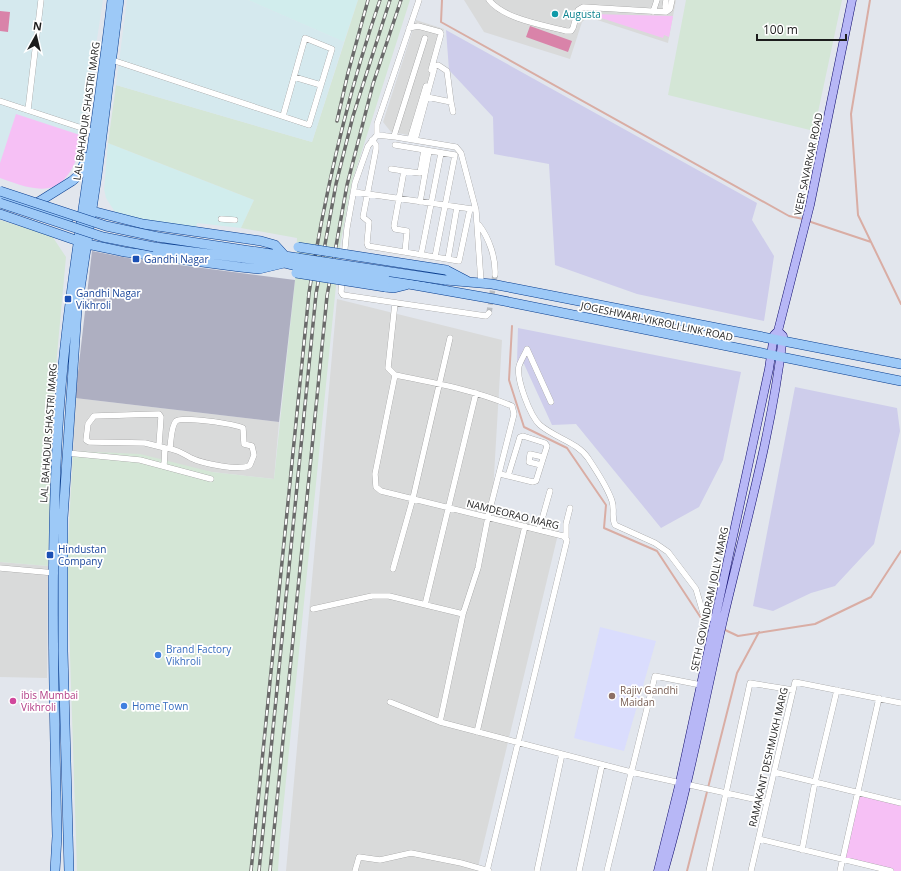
<svg xmlns="http://www.w3.org/2000/svg" width="901" height="871" viewBox="0 0 901 871" font-family="'Open Sans',sans-serif">
<style>
.residential{fill:#d9dada}
.commercial{fill:#d1eded}
.industrial{fill:#d4e6d6}
.education{fill:#daddfd}
.military{fill:#d5e9ee}
.construction{fill:#aeafc1}
.farmland{fill:#cecdeb}
.park{fill:#f6c0f5}
.pitch{fill:#d983a9}
.lines{fill:none;stroke-linecap:round;stroke-linejoin:round}
.stream{stroke:#d9ada4;stroke-width:2}
.street-tunnel{stroke:#babec3;stroke-width:5.5;stroke-dasharray:5.5 3;stroke-linecap:butt}
.street-casing{stroke:#939393;stroke-width:6}
.secondary-casing{stroke:#0e0a6c;stroke-width:9}
.primary-casing{stroke:#073b8d;stroke-width:10}
.street{stroke:#fff;stroke-width:5.5}
.secondary{stroke:#b7b7f6;stroke-width:8}
.primary{stroke:#9dc9f7;stroke-width:9}
.rail-casing{stroke:#6a6a6a;stroke-width:3.5}
.rail{stroke:#fff;stroke-width:2;stroke-dasharray:6;stroke-linecap:butt}
.primary-bridge-casing{stroke:#073b8d;stroke-width:10;stroke-linecap:butt}
.primary-bridge{stroke:#9dc9f7;stroke-width:9}
.culture-dot{fill:#0f9aa8;stroke:#fff;stroke-width:1.5}
.transit-dot{fill:#1a4fb4;stroke:#fff;stroke-width:1.5}
.shop-dot{fill:#3f7fe0;stroke:#fff;stroke-width:1.5}
.education-dot{fill:#8d6e63;stroke:#fff;stroke-width:1.5}
.hotel-dot{fill:#d1479c;stroke:#fff;stroke-width:1.5}
.labels{text-anchor:middle;stroke-width:3.5;stroke-linejoin:round;paint-order:stroke}
.culture-label{font-size:10px;fill:#0d838f;stroke:#fff;text-anchor:start}
.street-label{font-size:10px;fill:#1c1c1c;stroke:#fff}
.transit-label{font-size:10px;fill:#164399;stroke:#fff;text-anchor:start}
.shop-label{font-size:10px;fill:#366cbe;stroke:#fff;text-anchor:start}
.education-label{font-size:10px;fill:#785e54;stroke:#fff;text-anchor:start}
.hotel-label{font-size:10px;fill:#b23c85;stroke:#fff;text-anchor:start}
</style>
<rect width="100%" height="100%" fill="#e2e6ed"/>
<path class="residential" d="M464 0H676L668 43 588 17 582 22 570 59 484 32Z
M416 20 444 29 414 136 391 132 383 122Z
M337 299 502 340 492 509 559 530 477 871H286Z
M75 398 279 422 274 479 212 472 73 451Z
M0 562 48 566 47 678 0 677Z"/>
<path class="commercial" d="M248 0H358L344 42Z
M108 143 254 200 241 228 197 223 196 228 134 219 115 212 106 198 104 189Z"/>
<path class="industrial" d="M358 0H410L352 182 340 246 280 840 278 871H77L67 562 73 451 140 454 212 472 274 479 295 280 297 238 241 228 254 200 108 143 116 85 312 142Z
M686 0H842L814 131 668 95Z
M0 220 52 236 66 257 53 399 48 566 0 562Z"/>
<path class="education" d="M600 627 656 641 624 751 574 738Z"/>
<path class="military" d="M0 0H103L80 150 70 172 49 188 27 187 0 178Z
M127 0H248L344 42 312 142 116 85Z"/>
<path class="construction" d="M92 251 133 259 295 280 279 422 75 398Z"/>
<path class="farmland" d="M446 30 757 203 752 220 774 256 764 321 637 294 555 265 549 164 494 154 493 117 449 70Z
M518 328 741 372 723 460 699 507 661 528 576 424 552 425 524 364 517 362Z
M795 387 897 408 900 431 874 544 835 586 811 593 773 611 753 606Z"/>
<path class="park" d="M589 14 673 16 669 37 664 35 663 38Z
M16 114 83 136C80 154 70 184 49 188 33 191 15 183 0 178V163Z
M857 792 901 803V871H891L843 860Z"/>
<path class="pitch" d="M0 11 10 12 8 32 0 31Z
M530 26 572 41 568 52 526 37Z"/>
<g class="lines">
<path class="stream" d="M442 0 441 22 789 216 803 219
M870 0 851 114 858 215 901 304
M808 221 871 242
M512 326 509 380 524 427 567 448 606 505 604 528 657 551 701 618 711 623
M723 629 738 636 815 624 871 597 901 551
M687 871 737 673 759 632"/>
<path class="street-tunnel" d="M489 313 495 275"/>
<defs>
<path id="street" d="M489 0C504 19 543 25 566 31H571L573 28 578 10 583 7 666 12
M666 0 665 7 666 12 670 9 672 0
M653 12 657 0
M409 28 418 26 440 32 441 34 431 70
M112 60 309 125 332 49 305 38 283 116
M294 77 321 85
M0 101 94 132
M451 102 453 112
M28 110 41 0
M377 135 396 137 456 147 461 153 476 210 481 282
M394 136 425 38
M410 139 426 86
M372 140 376 145V149L363 217 369 222 367 243 368 246 459 261 470 209
M415 140 435 66 438 65 447 71 451 102 427 97
M395 145 455 155 435 257
M391 169 404 171
M354 192 472 209
M420 202 429 151
M221 219 235 220
M479 225C489 238 496 258 495 275
M405 252 407 231 395 229 394 226 404 171 420 173 424 150
M421 255 441 153
M448 259 457 207
M343 268 347 228 355 183 368 146 377 135V124L419 0
M342 278 341 292 343 295 486 316 489 313
M395 303 388 368 395 375 375 474 376 487 381 491 563 536 567 540 487 871
M395 375C435 383 474 390 512 406L514 414 488 517 478 568 463 614 440 722
M551 402 527 349C525 354 521 360 519 366 516 379 530 416 540 425 555 438 577 442 588 458 597 472 607 486 612 501 615 510 611 517 615 525L655 543 668 552 696 589 703 613 717 622
M159 445 161 417 159 414 94 416 88 424 86 440 89 442 145 443 165 448
M67 453 140 460 211 479
M541 465 529 462 530 454 543 457
M164 466 165 448C176 449 182 453 191 458 201 463 241 472 250 465L254 455 252 446 244 444 243 428C235 424 182 416 176 421 171 426 171 441 170 448
M500 474 533 482 536 481 547 446 545 443 523 436 520 437 508 476
M539 530 550 491
M566 537V524L570 508
M0 568 55 573
M393 569 413 498 450 338
M425 605 476 393
M313 609 372 596H389L463 614
M390 702 440 722 631 772 767 802
M477 732 525 526
M774 772 901 803
M759 839 891 871
M802 850 815 782 837 690
M355 871 359 857 380 860 411 853 461 863 489 871
M537 871 562 754
M579 871 602 765
M607 871 655 676 701 685
M709 871 750 683 793 690
M751 871 795 682 901 703
M840 871 879 698"/>
<path id="secondary" d="M658 871 680 782 769 369 774 335 778 331 810 205 852 0
M664 871C688 788 704 704 723 620 745 526 772 432 783 336L778 331"/>
<path id="primary" d="M0 196 69 218
M32 206 72 181 79 175 87 157
M87 212 92 211 143 224 261 241 275 245 285 256
M0 214 87 244 125 252 240 267 259 269 284 263 296 266
M158 237 298 258
M154 247 274 262
M446 270 467 281
M386 280 494 299 901 381
M445 280 492 284 901 364
M385 287 394 288 406 285
M55 871 57 836C54 700 50 563 58 427 67 284 96 143 112 0
M69 871 63 651V518L77 309 97 175 119 0"/>
</defs>
<use href="#street" class="street-casing"/>
<use href="#secondary" class="secondary-casing"/>
<use href="#primary" class="primary-casing"/>
<use href="#street" class="street"/>
<use href="#secondary" class="secondary"/>
<use href="#primary" class="primary"/>
<defs>
<path id="rail" d="M337 121 348 73 368 0
M251 871 309 293C325 192 347 96 380 0
M259 871 316 294 336 184 353 116 390 0
M270 871 327 296 347 185 373 84 401 0"/>
</defs>
<use href="#rail" class="rail-casing"/>
<use href="#rail" class="rail"/>
<defs>
<path id="primary-bridge" d="M0 191 106 226 158 237
M0 203 103 237 154 247
M298 247 446 270
M298 258 445 280
M296 266 386 280
M296 273 385 287"/>
</defs>
<use href="#primary-bridge" class="primary-bridge-casing"/>
<use href="#primary-bridge" class="primary-bridge"/>
</g>
<circle class="culture-dot" cx="555" cy="14" r="4"/>
<g class="transit-dot">
<rect x="132" y="255" width="8" height="8" rx="2"/>
<rect x="64" y="295" width="8" height="8" rx="2"/>
<rect x="46" y="551" width="8" height="8" rx="2"/>
</g>
<g class="shop-dot">
<circle cx="158" cy="655" r="4"/>
<circle cx="124" cy="706" r="4"/>
</g>
<circle class="education-dot" cx="612" cy="696" r="4"/>
<circle class="hotel-dot" cx="13" cy="701" r="4"/>
<g class="labels">
<g class="culture-label">
<text x="563" y="18">Augusta</text>
</g>
<g class="street-label">
<text transform="translate(86 111) rotate(-82)" y="4">LAL BAHADUR SHASTRI MARG</text>
<text transform="translate(808 164) rotate(-78)" y="4">VEER SAVARKAR ROAD</text>
<text transform="translate(657 321) rotate(12)" y="4">JOGESHWARI-VIKROLI LINK ROAD</text>
<text transform="translate(48 433) rotate(-86)" y="4">LAL BAHADUR SHASTRI MARG</text>
<text transform="translate(513 514) rotate(14)" y="4">NAMDEORAO MARG</text>
<text transform="translate(709 599) rotate(-78)" y="4">SETH GOVINDRAM JOLLY MARG</text>
<text transform="translate(768 757) rotate(-77)" y="4">RAMAKANT DESHMUKH MARG</text>
</g>
<g class="transit-label">
<text x="144" y="263">Gandhi Nagar</text>
<text x="76" y="297">Gandhi Nagar<tspan x="76" dy="12">Vikhroli</tspan></text>
<text x="58" y="553">Hindustan<tspan x="58" dy="12">Company</tspan></text>
</g>
<g class="shop-label">
<text x="166" y="653">Brand Factory<tspan x="166" dy="12">Vikhroli</tspan></text>
<text x="132" y="710">Home Town</text>
</g>
<g class="education-label">
<text x="620" y="694">Rajiv Gandhi<tspan x="620" dy="12">Maidan</tspan></text>
</g>
<g class="hotel-label">
<text x="21" y="699">ibis Mumbai<tspan x="21" dy="12">Vikhroli</tspan></text>
</g>
</g>
<g transform="translate(36 36) rotate(8)" stroke="#ffffff" stroke-width="3" paint-order="stroke">
<path d="M0-3L7 15L0 10L-7 15Z" fill="#1c1c1c"/>
<text y="-6" font-size="11" font-weight="bold" text-anchor="middle" fill="#1c1c1c">N</text>
</g>
<path d="M757 34v6h89v-6" fill="none" stroke="#1c1c1c" stroke-width="2"/>
<text x="763" y="34" font-size="12" fill="#1c1c1c" stroke="#ffffff" stroke-width="3" paint-order="stroke">100 m</text>
</svg>
